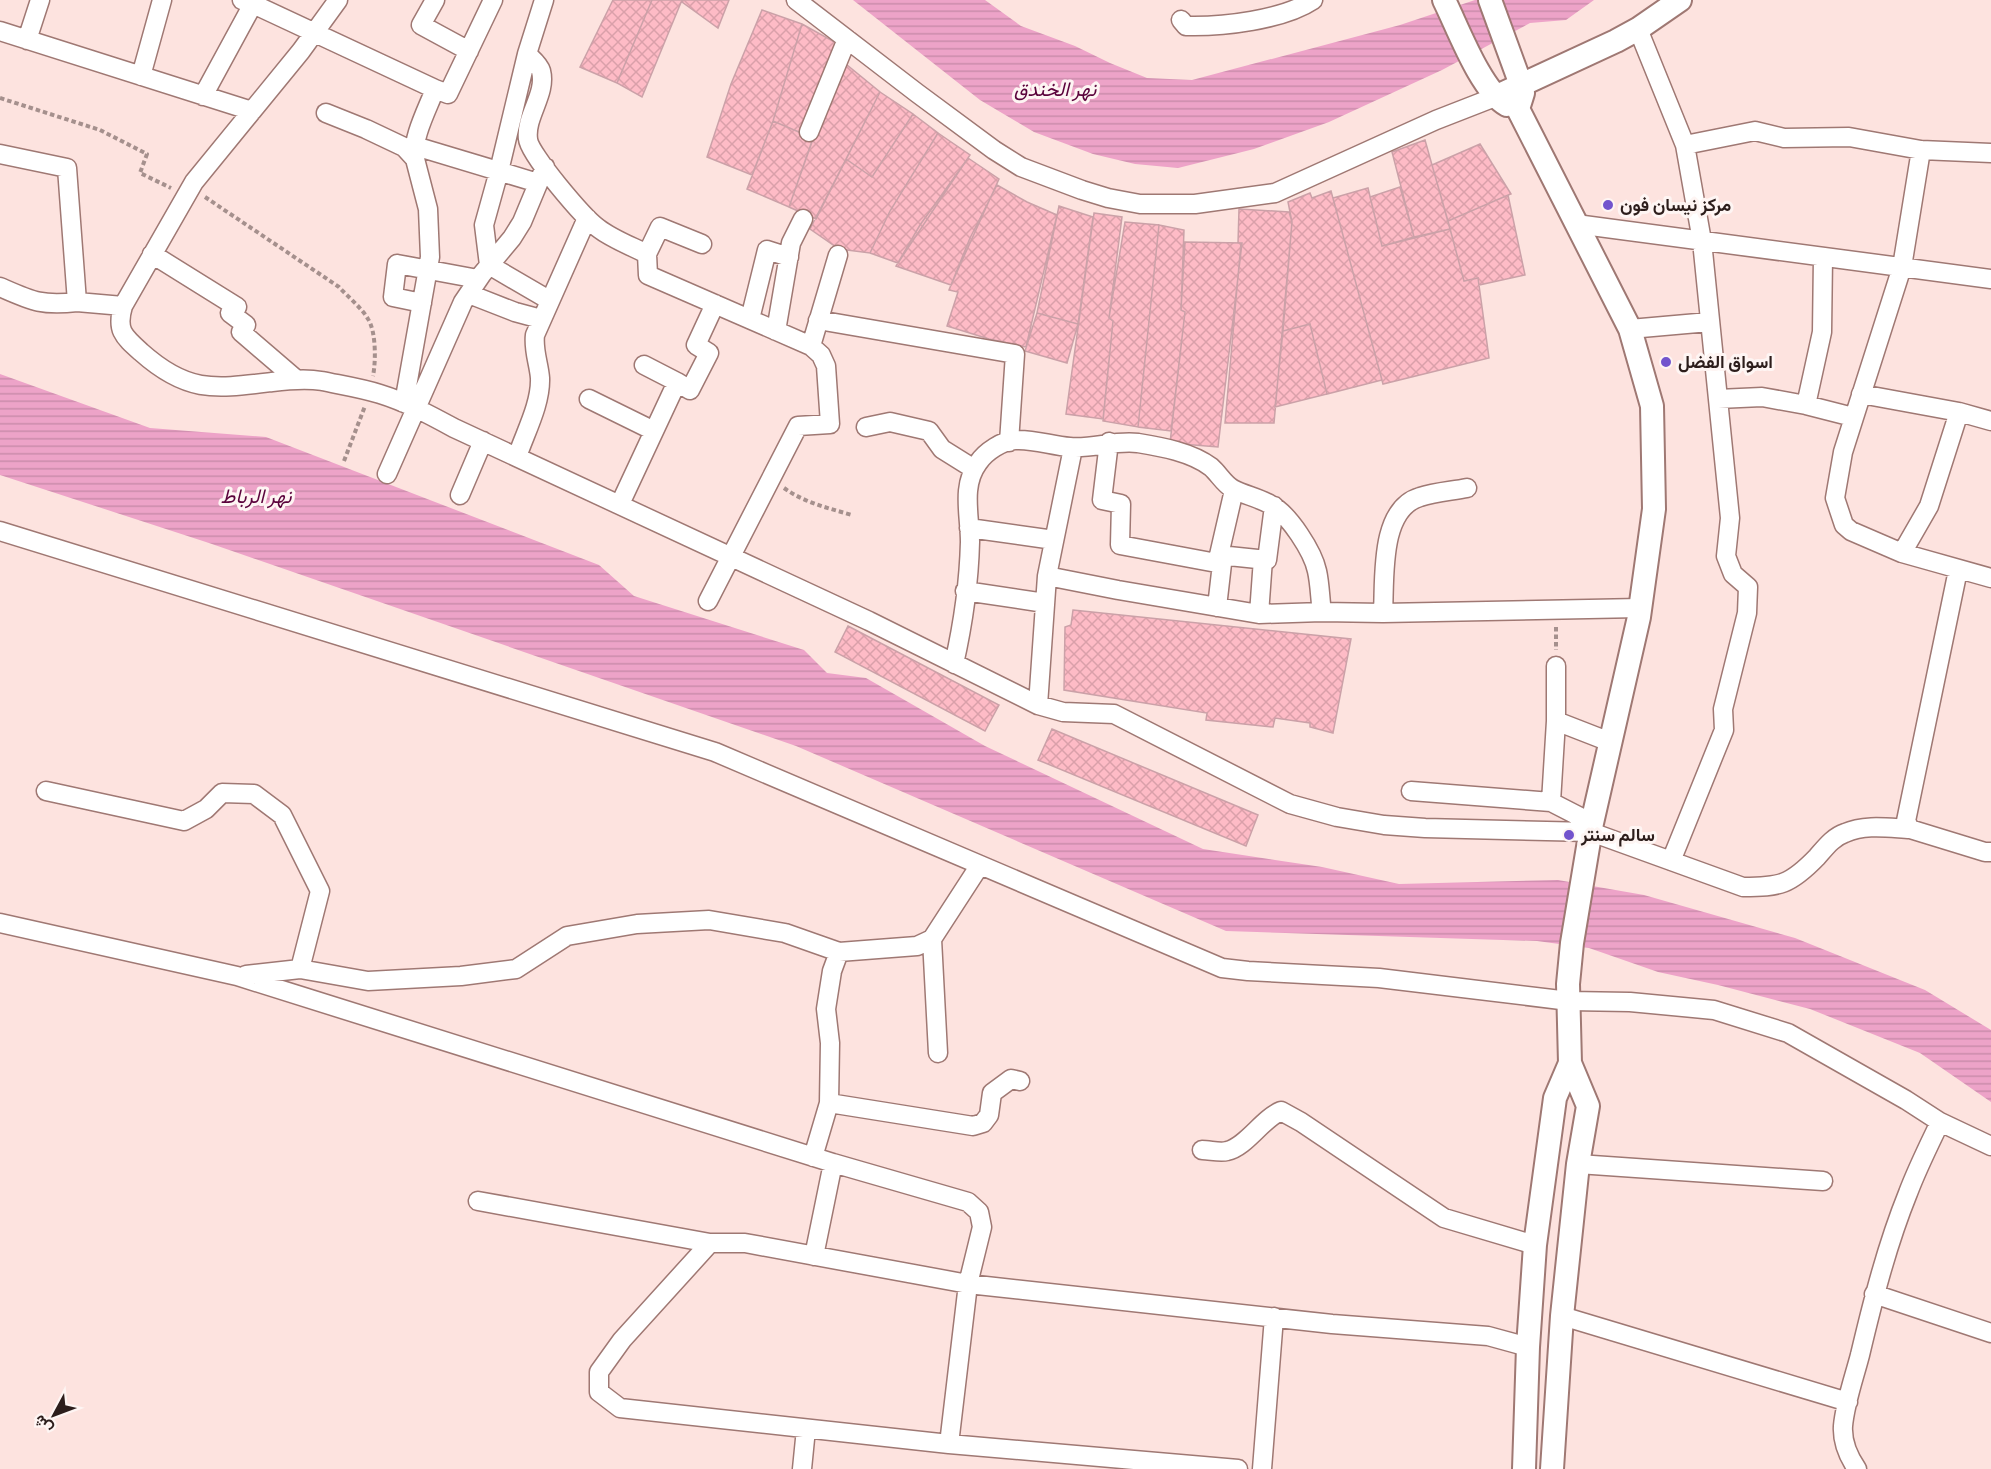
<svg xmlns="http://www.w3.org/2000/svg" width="1991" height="1469" viewBox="0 0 1991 1469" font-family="Barlow,Vazirmatn,sans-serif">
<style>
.water{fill:url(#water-rules)}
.building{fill:url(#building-cross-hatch);stroke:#cba1a8;stroke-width:1.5}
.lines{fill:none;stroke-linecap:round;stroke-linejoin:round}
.minor-casing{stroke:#9f7873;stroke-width:21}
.major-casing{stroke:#9f7873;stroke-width:26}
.path{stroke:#a5908d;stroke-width:4;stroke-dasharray:4.5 3;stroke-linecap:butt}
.minor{stroke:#fff;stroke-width:18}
.major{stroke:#fff;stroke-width:22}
.poi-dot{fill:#7254cd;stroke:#fef5f3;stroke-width:2}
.labels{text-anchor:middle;stroke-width:6;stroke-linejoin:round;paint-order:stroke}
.poi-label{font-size:18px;font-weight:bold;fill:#2c1d1b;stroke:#fef5f3;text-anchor:start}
.water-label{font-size:20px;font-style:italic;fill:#5b033c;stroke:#fef5f3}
</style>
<defs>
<pattern id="water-rules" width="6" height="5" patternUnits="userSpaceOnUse" patternTransform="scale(1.5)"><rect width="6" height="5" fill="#eda3c8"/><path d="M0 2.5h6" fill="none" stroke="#cb8cab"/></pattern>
<pattern id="building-cross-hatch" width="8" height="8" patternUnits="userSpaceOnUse" patternTransform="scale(1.5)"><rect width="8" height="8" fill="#febbc6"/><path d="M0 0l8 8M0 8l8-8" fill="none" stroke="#daa0aa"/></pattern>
</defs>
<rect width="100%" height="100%" fill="#fde3df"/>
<path class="water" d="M853 0H985L1021 26 1075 46 1110 63 1147 78 1192 80 1400 25 1475 0H1594L1566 20 1530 23 1442 70 1329 122 1254 149 1178 168 1135 164 1093 154 1034 132 980 100Z
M0 374 150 428 266 437 599 565 634 596 804 650 827 673 866 678 985 746 1203 849 1322 867 1399 884 1558 880 1644 895 1795 938 1925 990 1991 1030V1102L1920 1053 1810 1009 1718 985 1658 972 1589 948 1537 941 1226 931 796 746 209 543 0 475Z"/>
<path class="building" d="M613 0H652L617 83 580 67Z
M652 0H682L642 97 617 83Z
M683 0H729L718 28 682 2Z
M762 10 802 24 773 121 752 175 707 157 731 84Z
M802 24 840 45 806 135 773 121Z
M841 60 880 92 816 219 789 207Z
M880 92 913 114 872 177 846 159Z
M913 114 938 133 890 211 870 253 839 249 810 229 846 159 872 177Z
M773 121 813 138 789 207 747 189Z
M938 133 970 155 898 263 870 253 890 211Z
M1425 140 1450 229 1414 237 1392 152Z
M1480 144 1511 194 1448 221 1432 165Z
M968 158 999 179 951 285 896 266 920 225Z
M997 185 1027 202 1057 215 1026 347 989 339 947 326 958 292 949 290 970 238Z
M1400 187 1414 237 1382 246 1370 197Z
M1368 188 1382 246 1450 229 1464 281 1478 278 1489 358 1383 384 1333 198Z
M1331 191 1382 380 1327 394 1310 324 1283 331 1292 222 1288 202 1310 193 1312 198Z
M1508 195 1525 275 1479 285 1478 278 1464 281 1448 221Z
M1059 206 1093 217 1078 324 1037 313Z
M1239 209 1289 212 1292 222 1274 423H1225L1241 243H1238Z
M1094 213 1122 217 1109 318 1113 321 1103 419 1066 414Z
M1125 222 1159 225 1138 427 1103 421 1113 321 1109 318Z
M1159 225 1184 230 1181 310 1185 312 1171 431 1138 427Z
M1185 242 1242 243 1218 447 1170 443 1185 312 1181 310Z
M1037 313 1078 324 1067 363 1025 351Z
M1310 324 1327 394 1275 407 1283 331Z
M1073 610 1351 639 1333 733 1310 727V723L1275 718 1273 727 1206 720 1207 713 1064 690 1065 627 1071 625Z
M848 626 999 705 985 731 835 652Z
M1052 729 1258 815 1246 846 1038 760Z"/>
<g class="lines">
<defs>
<path id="minor" d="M338 0 301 51 194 182 123 306C116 330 123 336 141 352 187 393 213 389 272 382 288 380 305 378 322 381 341 385 361 388 380 394 406 402 430 415 454 428L869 621 1038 705 1063 712 1114 714 1290 804 1337 817 1384 825 1425 828 1591 832 1743 887C1780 887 1790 885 1817 857 1825 848 1833 837 1845 833 1865 824 1889 828 1910 829
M435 0 421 25 469 51
M544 0 527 54C532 59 539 64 541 71 547 94 525 116 528 139 529 154 584 218 598 228 612 239 631 246 647 254
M796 0 917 93 994 150 1021 167 1082 190 1108 198 1140 204H1195L1275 193 1436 120 1495 97
M253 4 435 89C428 108 411 139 415 159
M1181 20 1186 26C1222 27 1283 20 1313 0
M1638 29 1685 145 1702 241 1730 518 1726 556 1733 574 1748 587 1747 613 1723 709 1724 730 1671 861
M0 31 252 111
M27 40 40 0
M527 54 499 171 484 225 489 265 549 300
M141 76 162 0
M435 89 448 94 493 0
M203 96 253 4 242 0
M326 113 366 129 404 147 415 159 428 209 430 257 404 403
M809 132 847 39
M1685 145 1755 131 1784 138 1849 137 1921 150 1991 153
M415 146 538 183
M1921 150 1902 267 1843 452 1835 498 1844 525 1851 531 1902 553 1991 578
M0 154 67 168 77 302 123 306
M1576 224 1991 279
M702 244 660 227 647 254 648 275 811 346 821 355 826 366 830 424 798 426 708 601
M152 254 237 307 230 313 246 325 241 332 297 380
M0 287C32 301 41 306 77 302
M469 294 515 312 541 319
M422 303 393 297 397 264 478 279
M750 319 767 250 789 257
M818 320 1015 354 1009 442
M1630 329 1709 322
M776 331 791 243 803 219
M811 346 838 255
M677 382 690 390 709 353 696 345 715 304
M1861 394 1959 412 1991 421
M589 399 654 431
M1718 399 1762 397 1806 405 1853 417
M1806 405 1822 332 1823 257
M866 427 890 422 929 431 942 449 974 469
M1109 442 1102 500 1121 504 1120 545 1222 564
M517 457C525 433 541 404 540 378 539 364 533 350 535 335L587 218
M387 474 463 302 482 274 512 238 522 222 545 167
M1467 488C1452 491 1435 492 1420 497 1379 509 1385 579 1383 613L1640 608
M1234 490 1219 555 1267 560 1274 506
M460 495 483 441
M620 504 677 382 644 365
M969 528 1054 540
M0 531 715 752 1222 968 1248 971 1379 978 1569 1001 1630 1002 1714 1010 1788 1033 1906 1100 1940 1122 1991 1146
M1902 553 1929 506 1959 412
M1958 570 1906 821 1910 829 1985 852H1991
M1047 576 1118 590 1259 614 1322 612
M965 591 1045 603
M1217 607 1223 555
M1259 614 1263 559
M954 664C963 624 969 582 970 542 970 515 961 486 978 463 985 452 1003 440 1016 440 1034 439 1053 446 1070 447 1093 449 1115 440 1138 443 1162 447 1191 452 1211 467 1219 474 1224 484 1233 489 1244 495 1260 498 1271 505 1289 514 1313 552 1317 571 1320 584 1320 599 1322 612L1383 613
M1556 666V721L1610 742
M1038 705 1047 576 1073 448
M1556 721 1551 802 1592 823
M46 791 184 821 206 809 222 793 254 794 282 815 320 891 300 969
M1411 791 1551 802
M0 923 237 976 833 1163 968 1202 979 1212 982 1227 968 1284 949 1444
M932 939 938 1053
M246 975 300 969 368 981 461 976 516 969 567 936 637 924 709 920 785 933 839 952 917 946 932 939 980 865
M829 1103 973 1126 983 1123 989 1115 992 1093 1011 1079 1020 1081
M1202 1150C1210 1150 1220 1153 1227 1151 1246 1147 1262 1119 1281 1111L1301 1122 1444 1218 1535 1245
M813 1157 829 1103 830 1043 826 1009 832 971 839 952
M1578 1164 1823 1181
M478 1201 710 1243
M814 1256 833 1163
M1874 1294 1991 1333
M1562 1316 1848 1402
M802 1469 806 1429
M1238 1469 949 1444 620 1408 599 1392V1372L622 1340 710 1243H745L968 1284 1332 1324 1488 1336 1528 1347
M1262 1469 1274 1317
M1857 1469C1848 1456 1842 1442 1843 1426 1845 1403 1854 1378 1860 1355 1873 1300 1887 1245 1908 1193 1917 1169 1929 1145 1940 1122"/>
<path id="major" d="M1444 0C1458 28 1481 91 1507 105
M1490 0 1521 85 1523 93 1518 109 1630 329 1652 406 1654 509 1639 617 1592 823 1572 943 1568 984 1570 1063 1588 1106 1578 1164 1562 1316 1552 1469
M1495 97 1616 41 1638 29 1680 0
M1524 1469 1528 1347 1535 1245 1555 1098 1570 1063"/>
</defs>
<use href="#minor" class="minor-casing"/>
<use href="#major" class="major-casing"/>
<path class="path" d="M0 98 100 130 147 154 140 173 171 188
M205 197 339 287C348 297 361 307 368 319 376 331 376 361 373 376
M344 461 365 406
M784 488C805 503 828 508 852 515
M1556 627V650"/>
<use href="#minor" class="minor"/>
<use href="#major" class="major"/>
</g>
<g class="poi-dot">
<circle cx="1608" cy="205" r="6"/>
<circle cx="1666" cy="362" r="6"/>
<circle cx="1569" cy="835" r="6"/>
</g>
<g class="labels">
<g class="poi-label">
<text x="1620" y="211">مركز نيسان فون</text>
<text x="1678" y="368">اسواق الفضل</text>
<text x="1581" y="841">سالم سنتر</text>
</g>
<g class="water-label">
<text x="1055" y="96">نهر الخندق</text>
<text x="256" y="503">نهر الرباط</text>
</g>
</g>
<g transform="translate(54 1415) rotate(229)" stroke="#fef5f3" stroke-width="4.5" paint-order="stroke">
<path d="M0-4.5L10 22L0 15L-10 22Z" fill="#2c1d1b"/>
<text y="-9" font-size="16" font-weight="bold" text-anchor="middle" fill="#2c1d1b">ش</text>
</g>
</svg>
